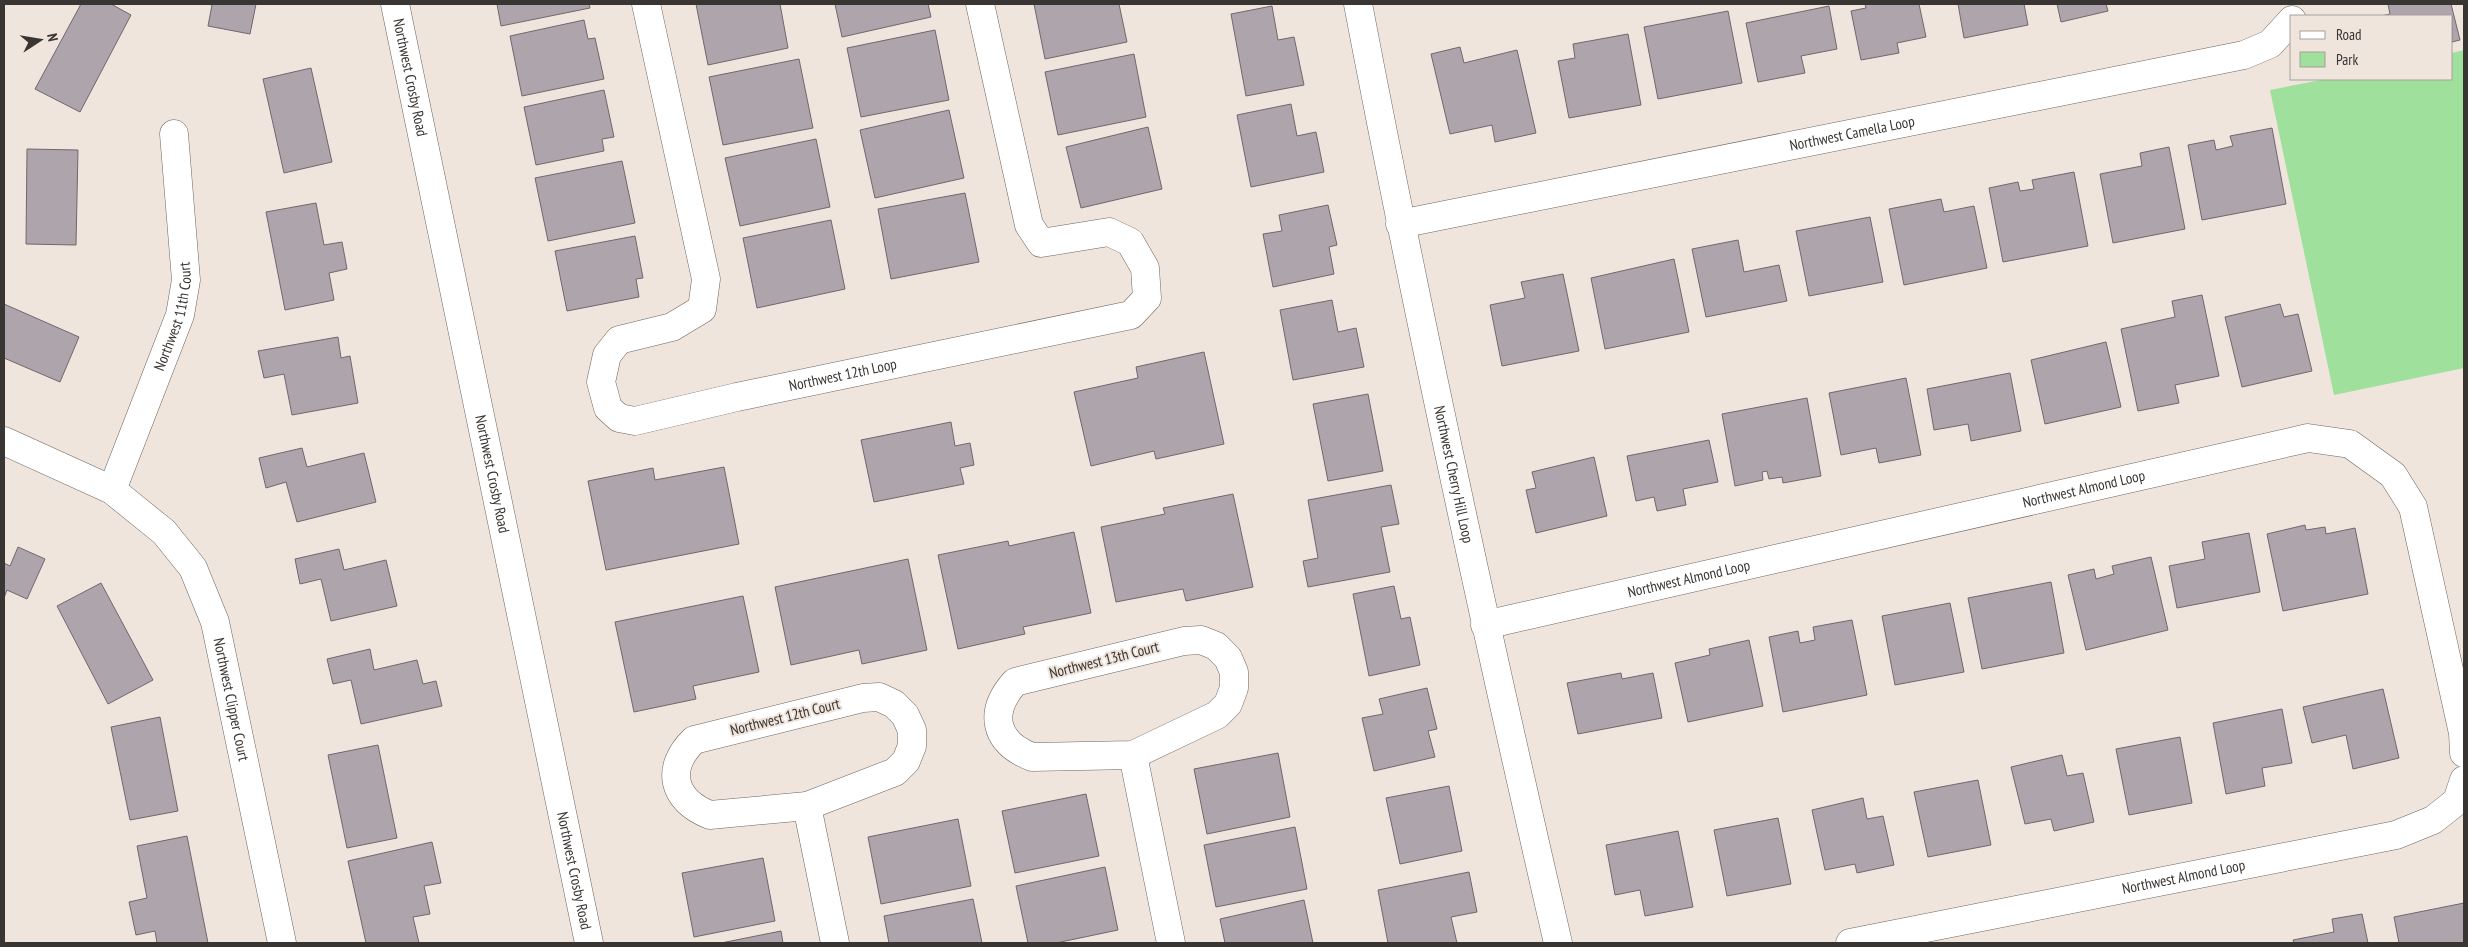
<svg xmlns="http://www.w3.org/2000/svg" width="2468" height="947" viewBox="0 0 2468 947" font-family="'PT Sans Narrow',sans-serif">
<style>
.green{fill:#9fe09c}
.building{fill:#aea4ac;stroke:#70676e}
.lines{fill:none;stroke-linecap:round;stroke-linejoin:round}
.minor-casing{stroke:#6e655f;stroke-width:29}
.minor{stroke:#fff;stroke-width:28}
.labels{text-anchor:middle;stroke-width:4;stroke-linejoin:round;paint-order:stroke}
.street-label{font-size:15px;fill:#393532;stroke:#efe5dd}
</style>
<rect width="100%" height="100%" fill="#efe5dd"/>
<path class="green" d="M2464 50V368L2334 395 2270 90 2326 79H2452V53Z"/>
<path class="building" d="M81 4H111L131 15 80 112 35 89Z
M207 4H256L250 34 208 26 212 5Z
M497 4H589L590 8 501 26Z
M696 4H780L788 48 708 65Z
M835 4H928L931 17 842 37Z
M1034 4H1119L1127 42 1045 59Z
M1865 4H1919L1926 37 1897 43 1899 53 1861 60 1851 11 1866 8Z
M1958 4H2024L2028 25 1964 38Z
M2057 4H2106L2108 11 2061 22Z
M2388 4H2451L2460 40 2452 42V16H2381L2390 14Z
M1272 6 1278 40 1294 37 1304 85 1246 96 1231 14Z
M1829 6 1837 49 1801 56 1805 73 1758 82 1746 23Z
M1728 11 1742 83 1658 99 1644 27Z
M584 20 588 39 595 38 604 79 522 96 510 36Z
M935 30 949 100 861 117 847 48Z
M1628 34 1641 105 1569 118 1558 61 1575 58 1573 44Z
M1460 47 1464 63 1517 50 1536 133 1495 142 1492 125 1450 134 1431 54Z
M1134 54 1146 117 1058 135 1045 72Z
M799 59 813 128 723 145 709 77Z
M311 68 332 162 284 173 263 79Z
M604 90 614 137 602 139 604 151 536 165 524 107Z
M1291 104 1297 136 1316 132 1324 172 1251 187 1237 115Z
M949 110 964 178 875 198 860 130Z
M1148 127 1162 189 1081 208 1066 147Z
M2272 128 2286 204 2202 220 2188 145 2214 140 2216 150 2233 146 2230 136Z
M816 139 830 207 740 226 725 158Z
M2169 147 2185 229 2113 243 2100 174 2142 166 2140 153Z
M27 149 78 150 76 245 26 244Z
M622 161 635 223 548 241 535 178Z
M2074 172 2088 246 2003 262 1989 188 2018 182 2020 191 2034 189 2032 180Z
M965 193 979 262 891 279 878 209Z
M1941 199 1944 212 1974 206 1987 268 1904 285 1889 209Z
M316 203 324 245 342 242 347 269 329 273 334 300 285 310 266 212Z
M1328 205 1337 245 1329 247 1334 274 1273 287 1263 234 1282 231 1279 215Z
M1870 217 1883 282 1809 296 1796 231Z
M831 220 845 289 757 308 743 238Z
M635 236 643 278 636 279 639 297 567 311 555 251Z
M1738 240 1744 272 1779 265 1787 301 1706 317 1692 249Z
M1674 259 1689 332 1605 349 1591 278Z
M1563 274 1579 351 1502 366 1490 305 1525 298 1521 282Z
M2202 295 2219 376 2175 385 2179 403 2138 411 2121 329 2175 317 2172 301Z
M1332 300 1338 332 1356 328 1364 367 1293 380 1280 310Z
M4 304 79 337 60 382 4 358Z
M2280 304 2284 317 2298 314 2312 371 2242 387 2225 317Z
M338 337 341 358 350 356 358 403 292 415 284 374 264 378 258 351Z
M2106 342 2121 407 2045 424 2031 360Z
M1204 352 1224 444 1156 459 1154 451 1091 466 1074 392 1138 378 1136 367Z
M2010 373 2021 431 1971 441 1968 424 1934 430 1927 389Z
M1906 378 1921 455 1879 463 1876 448 1841 455 1829 393Z
M1368 394 1383 471 1328 481 1313 404Z
M1807 398 1821 476 1783 483 1782 477 1769 479 1767 471 1762 472 1763 480 1735 486 1722 414Z
M951 422 955 446 970 443 974 465 960 468 964 484 874 502 861 440Z
M1709 440 1718 482 1683 489 1686 505 1657 511 1654 497 1636 501 1627 456Z
M302 448 307 467 364 453 376 502 297 522 286 482 266 488 259 458Z
M1594 457 1607 516 1536 533 1526 490 1536 488 1532 472Z
M724 467 739 544 606 570 588 481 653 468 655 480Z
M1391 485 1399 524 1381 527 1390 572 1308 587 1303 561 1318 558 1308 500Z
M1233 494 1253 587 1186 601 1183 589 1116 602 1101 527 1165 514 1163 508Z
M2305 525 2306 530 2325 527 2326 534 2355 528 2368 594 2283 611 2267 534Z
M1074 532 1091 613 1023 627 1025 634 958 649 938 555 1008 541 1009 546Z
M2249 533 2260 592 2177 608 2169 566 2205 559 2202 542Z
M18 547 45 559 27 599 7 590 4 598V563L10 566Z
M339 549 344 570 386 560 397 606 331 621 321 579 300 584 295 559Z
M2151 557 2168 630 2086 650 2068 575 2094 569 2096 579 2114 574 2112 566Z
M908 559 927 650 862 664 859 650 791 665 775 587Z
M2051 582 2064 653 1982 669 1968 598Z
M101 583 153 680 108 704 57 606Z
M1394 586 1401 619 1410 617 1420 665 1369 676 1353 594Z
M743 596 759 672 693 686 696 699 634 712 615 622Z
M1950 603 1964 672 1895 685 1882 616Z
M1852 620 1867 695 1783 712 1769 637 1798 631 1800 643 1815 640 1813 627Z
M1749 640 1763 706 1688 722 1675 663 1710 655 1709 649Z
M370 649 374 670 417 660 423 684 436 681 442 706 361 724 351 680 333 684 327 659Z
M1621 673 1622 679 1653 673 1662 718 1578 734 1567 683Z
M1427 688 1437 729 1428 731 1435 757 1374 771 1362 718 1383 714 1379 699Z
M2383 689 2399 758 2353 769 2346 735 2312 743 2303 707Z
M2282 709 2292 763 2262 768 2265 786 2226 794 2213 723Z
M160 717 178 811 130 820 111 727Z
M2180 737 2192 803 2129 815 2116 749Z
M378 745 397 838 347 848 328 755Z
M1278 753 1290 817 1207 834 1194 769Z
M2062 755 2067 776 2083 773 2094 822 2054 831 2051 819 2025 824 2011 767Z
M1978 780 1991 845 1928 857 1914 792Z
M1449 786 1462 851 1400 864 1386 798Z
M1086 794 1099 856 1015 873 1002 811Z
M1863 798 1867 819 1883 816 1894 865 1857 873 1855 864 1825 870 1812 810Z
M1778 818 1791 884 1727 896 1714 830Z
M958 819 971 886 881 904 868 837Z
M1295 827 1307 889 1216 907 1204 845Z
M1678 831 1693 907 1645 916 1640 890 1615 895 1606 845Z
M187 836 208 943H157L155 931 136 935 129 902 147 898 137 846Z
M432 842 441 883 424 886 430 914 413 917 419 943H366L348 861Z
M763 858 775 921 694 937 682 873Z
M1105 867 1118 930 1056 943H1028L1016 886Z
M1469 872 1477 912 1451 917 1457 943H1388L1378 890Z
M973 899 982 943H889L884 916Z
M1304 900 1313 943H1225L1220 919Z
M2464 903V943H2399L2394 917Z
M2362 914 2368 943H2294L2293 940 2334 932 2332 919Z
M781 931 783 943H721Z"/>
<g class="lines">
<defs>
<g id="minor">
<path id="s1" d="M395 4 589 943"/>
<path id="s2" d="M646 4 706 279 702 309 672 327 619 340 607 355 601 382 608 408 619 418 635 421 737 397 1131 315 1147 298 1145 268 1130 242 1109 232 1041 243 1029 225 980 4"/>
<path id="s3" d="M1358 4C1418 318 1486 631 1558 943"/>
<path id="s4" d="M1400 224 2244 55 2270 44 2292 20"/>
<path id="s5" d="M4 441 112 490 164 532 193 568 215 622 282 943"/>
<path id="s6" d="M112 490 180 315 186 280 174 134"/>
<path id="s7" d="M1485 625 2308 438 2350 444 2393 475 2413 507 2463 733 2464 753"/>
<path d="M1201 640 1216 646 1228 658 1234 672V688L1228 704 1217 715 1133 755 1032 757C994 742 988 712 1015 682L1184 641Z"/>
<path d="M879 697 894 704 905 715 912 730V746L906 761 895 772 807 806 710 815C672 800 665 768 694 740L863 698Z"/>
<path d="M1133 755 1171 943"/>
<path d="M807 806 835 943"/>
<path id="s8" d="M1850 943 2396 835 2433 820 2457 801 2464 780"/>
</g>
</defs>
<use href="#minor" class="minor-casing"/>
<use href="#minor" class="minor"/>
</g>
<g class="labels">
<g class="street-label">
<text dy="5" stroke="none"><textPath href="#s1" startOffset="75">Northwest Crosby Road</textPath></text>
<text dy="5" stroke="none"><textPath href="#s4" startOffset="461">Northwest Camella Loop</textPath></text>
<text dy="5" stroke="none"><textPath href="#s6" startOffset="185">Northwest 11th Court</textPath></text>
<text dy="5" stroke="none"><textPath href="#s2" startOffset="719">Northwest 12th Loop</textPath></text>
<text dy="5" stroke="none"><textPath href="#s1" startOffset="480">Northwest Crosby Road</textPath></text>
<text dy="5" stroke="none"><textPath href="#s3" startOffset="480">Northwest Cherry Hill Loop</textPath></text>
<text dy="5" stroke="none"><textPath href="#s7" startOffset="614">Northwest Almond Loop</textPath></text>
<text dy="5" stroke="none"><textPath href="#s7" startOffset="209">Northwest Almond Loop</textPath></text>
<text transform="translate(1104 660) rotate(-14)" y="5">Northwest 13th Court</text>
<text dy="5" stroke="none"><textPath href="#s5" startOffset="369">Northwest Clipper Court</textPath></text>
<text transform="translate(785 717) rotate(-14)" y="5">Northwest 12th Court</text>
<text dy="5" stroke="none"><textPath href="#s1" startOffset="885">Northwest Crosby Road</textPath></text>
<text dy="5" stroke="none"><textPath href="#s8" startOffset="340">Northwest Almond Loop</textPath></text>
</g>
</g>
<rect width="2468" height="947" fill="none" stroke="#393532" stroke-width="10"/>
<rect x="2290" y="15" width="162" height="65" fill="#efe5dd" stroke="#a69f99"/>
<rect x="2300" y="31" width="25" height="8" fill="#ffffff" stroke="#a69f99"/>
<text x="2336" y="40" font-size="15" fill="#393532">Road</text>
<rect x="2300" y="52" width="25" height="15" fill="#9fe09c" stroke="#a69f99"/>
<text x="2336" y="65" font-size="15" fill="#393532">Park</text>
<g transform="translate(40 40) rotate(78)" stroke="#efe5dd" stroke-width="4" paint-order="stroke">
<path d="M0-4L9 19L0 12L-9 19Z" fill="#393532"/>
<text y="-8" font-size="14" font-weight="bold" text-anchor="middle" fill="#393532">N</text>
</g>
</svg>
